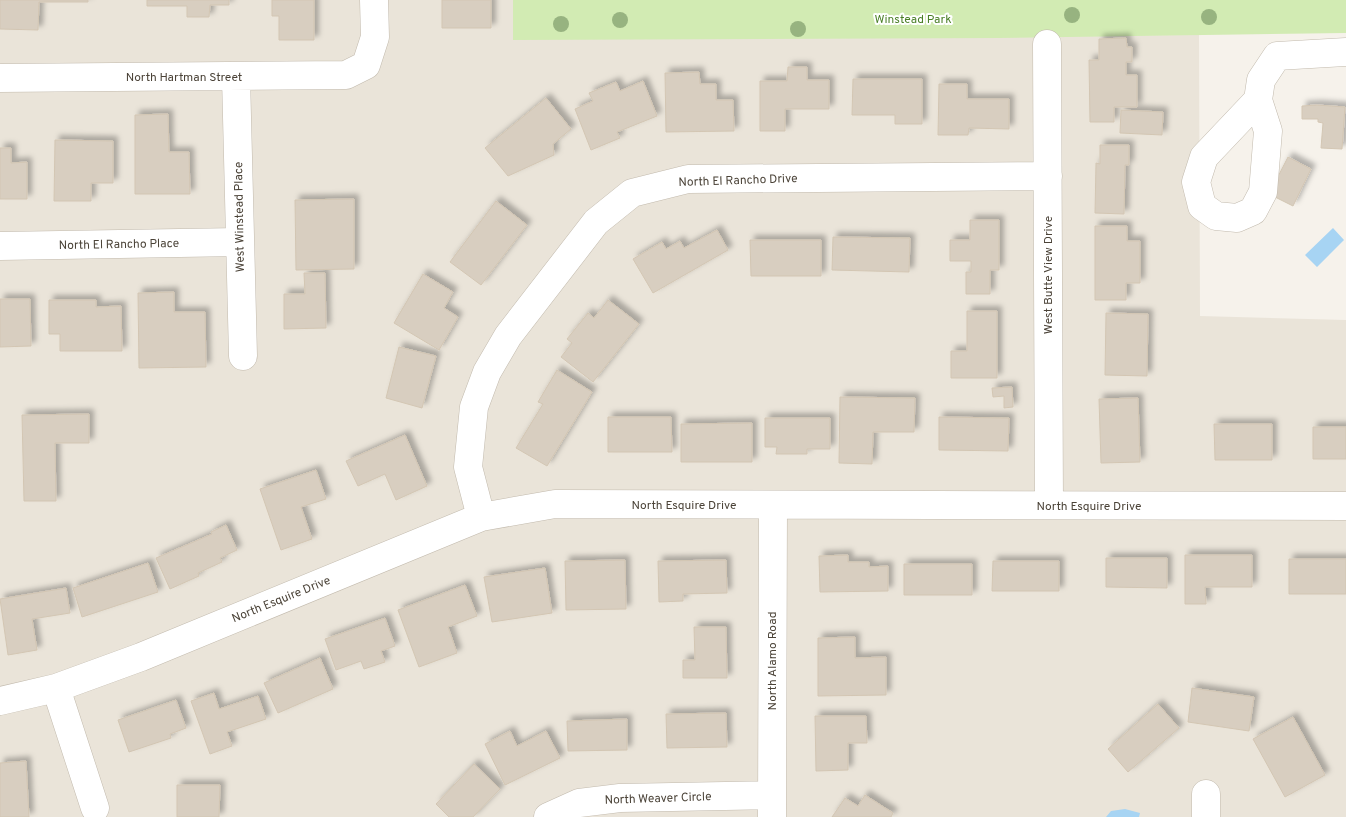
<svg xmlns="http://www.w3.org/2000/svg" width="1346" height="817" viewBox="0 0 1346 817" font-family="Overpass,sans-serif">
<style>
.residential{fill:#eae4d9}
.green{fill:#d2ebb3}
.water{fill:#a7d4f3}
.building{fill:#d8cec0;stroke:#d3c6b3;filter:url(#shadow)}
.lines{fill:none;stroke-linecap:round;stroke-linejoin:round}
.minor-casing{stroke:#c2baad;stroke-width:29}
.minor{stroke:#fff;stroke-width:28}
.tree{fill:#97b380}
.labels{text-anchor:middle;stroke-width:4;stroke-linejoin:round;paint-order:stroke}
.park-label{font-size:12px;fill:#4a7f28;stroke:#fff}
.street-label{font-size:12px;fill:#4b4338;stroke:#fff}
</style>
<defs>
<filter id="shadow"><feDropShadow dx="4.5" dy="-4.5" stdDeviation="2.5" flood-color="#0004"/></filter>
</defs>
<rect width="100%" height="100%" fill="#f6f2eb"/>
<path class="residential" d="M0 0H513V39L1199 35 1200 316 1346 320V817H0Z"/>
<path class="green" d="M513 0H1346V33L998 38 513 40Z"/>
<path class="water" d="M1333 228 1344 240 1317 267 1305 255Z
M1125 809 1140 813 1139 817H1106L1111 811Z"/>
<path class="building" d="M0 0H88V2H39L38 30 0 29Z
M147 0H229V5H210L209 17H187V6H147Z
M272 0H314V40H279V16H272Z
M442 0H491V28H442Z
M1126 38 1127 47H1132V62H1126V75H1137V107H1114V122H1090L1089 60H1099V39Z
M788 67H807V80H829V109H785V131H760V81H787Z
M699 72 700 84H716V100H733L734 131 666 132 665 73Z
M853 79H922V124H895V115H852Z
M643 81 657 116 617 132 620 138 591 150 575 109 593 101 589 93 616 82 620 91Z
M939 84H967V99H1009V129L969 128 968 135H938Z
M546 98 571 129 553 144 554 155 508 176 485 148Z
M1317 105 1345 107 1342 149 1321 148 1323 123 1318 122V119H1302V106Z
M1121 110 1163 112 1162 135 1120 133Z
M168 114 169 152H189L190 194H135V115Z
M55 140 113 141V183H91V201H54Z
M1100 145H1129V165H1125L1124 214 1095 213 1096 163 1100 164Z
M0 148H11V163L27 162V199H0Z
M1288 157 1311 169 1293 206 1269 194Z
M354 199V269L296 270 295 200Z
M496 201 527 225 481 285 450 262Z
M970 220H999V270H990V294H966V272H971V261H950V240H970Z
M1095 226H1127V241H1140V283H1126V300H1095Z
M717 230 728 250 653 293 633 259 662 242 666 249 680 241 684 248Z
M833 237 910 238 909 272 832 270Z
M750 240H821V276H751Z
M304 273H325L326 328 284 329V294H305Z
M423 274 453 292 444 308 458 317 439 350 394 323Z
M174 292V312H205L206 367 139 368 138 293Z
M0 299H30L31 346 0 347Z
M49 300H96V307L121 306 122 351H60V334H49Z
M608 300 639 324 593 382 561 357 572 343 567 339 588 313 594 318Z
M967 311H997V378H951V351H967Z
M1106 313 1148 314 1147 376 1105 375Z
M399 347 436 356 422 408 386 398Z
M557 370 592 392 547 466 516 448 543 404 538 402Z
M1012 387 1013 407 1004 408V396L993 397 992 388Z
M840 397 915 398 914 432H873L872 464 839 463Z
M1138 398 1140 462 1101 463 1099 399Z
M89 414V443H55L56 501H24L22 415Z
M608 417H671L672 452H608Z
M939 417 1009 418 1008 451 939 450Z
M765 418H830V449H807V454H776L777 447H765Z
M752 423V462H681V424Z
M1214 424H1272V460H1215Z
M1313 427H1346V459H1313Z
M405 435 427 486 396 500 385 474 358 486 346 461Z
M316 470 326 499 301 507 312 539 281 550 260 489Z
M226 525 237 550 220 558 222 562 198 573 199 576 170 589 156 558 212 534 211 532Z
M848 555V562H869V567L888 566V591L820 592 819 556Z
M1185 555H1252V587H1205L1206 604H1185Z
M1106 558H1167V588L1106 587Z
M1289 559H1346V594H1289Z
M625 560 626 609 566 610 565 561Z
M726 560 727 593 683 594V601L659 602 658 561Z
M993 561H1059V591H992Z
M148 563 158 592 82 617 73 588Z
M904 564H972V595H904Z
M545 568 552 613 492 622 484 577Z
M465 585 477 616 448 627 457 653 419 667 398 610Z
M66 588 70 613 32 619 37 650 8 655 0 599Z
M385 618 395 646 381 651 385 662 364 669 361 661 336 670 325 639Z
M694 627H726L727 678H683V660H695Z
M855 637V658L886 657V695L818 696V638Z
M320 658 333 689 278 713 264 683Z
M1192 688 1254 697 1249 731 1188 722Z
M214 693 219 709 258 696 266 719 227 732 232 746 210 754 191 701Z
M176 700 186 728 170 734 171 738 129 752 118 720Z
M1158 704 1179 728 1128 772 1108 749Z
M726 713 727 747 667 748 666 714Z
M815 716H866L867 743H848V770L816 771Z
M1293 717 1325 775 1285 797 1253 739Z
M627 719V750L568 751 567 721Z
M510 731 517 746 546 731 560 758 505 785 485 744Z
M26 761 29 817H0V763Z
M474 764 500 789 473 817H449L436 804Z
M177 785H220L219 817H177Z
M865 795 893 813 891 817H832L845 798 858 806Z"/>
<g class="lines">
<defs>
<path id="minor" d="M1047 44 1049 505
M236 77 243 356
M0 78 346 75 366 65 375 37 374 0
M1258 100 1204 157 1196 182 1202 206 1216 216 1237 218 1253 211 1263 192 1268 131 1258 100 1261 80 1277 56 1346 52
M0 246 239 242
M481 517 468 467 474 407 487 372 508 336 596 222 632 193 688 179 1048 176
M56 688 95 808
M0 701 56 688 141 657 481 517 555 504 1346 506
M1206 794V817
M548 817 579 803 620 798 772 795
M772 817 773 505"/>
</defs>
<use href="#minor" class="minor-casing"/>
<use href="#minor" class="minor"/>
</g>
<g class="tree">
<circle cx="1072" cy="15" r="8"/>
<circle cx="1209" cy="17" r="8"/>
<circle cx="620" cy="20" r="8"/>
<circle cx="561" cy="24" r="8"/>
<circle cx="798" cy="29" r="8"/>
</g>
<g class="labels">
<g class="park-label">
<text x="913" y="23">Winstead Park</text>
</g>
<g class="street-label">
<text x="184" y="81">North Hartman Street</text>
<text transform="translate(738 180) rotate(-2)" y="4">North El Rancho Drive</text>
<text transform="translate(239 217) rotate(-91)" y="4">West Winstead Place</text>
<text transform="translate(119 244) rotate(-1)" y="4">North El Rancho Place</text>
<text transform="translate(1048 275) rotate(-90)" y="4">West Butte View Drive</text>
<text x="684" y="509">North Esquire Drive</text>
<text x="1089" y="510">North Esquire Drive</text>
<text transform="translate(281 599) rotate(-22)" y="4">North Esquire Drive</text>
<text transform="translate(772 661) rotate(-90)" y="4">North Alamo Road</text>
<text transform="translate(658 798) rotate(-2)" y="4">North Weaver Circle</text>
</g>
</g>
</svg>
